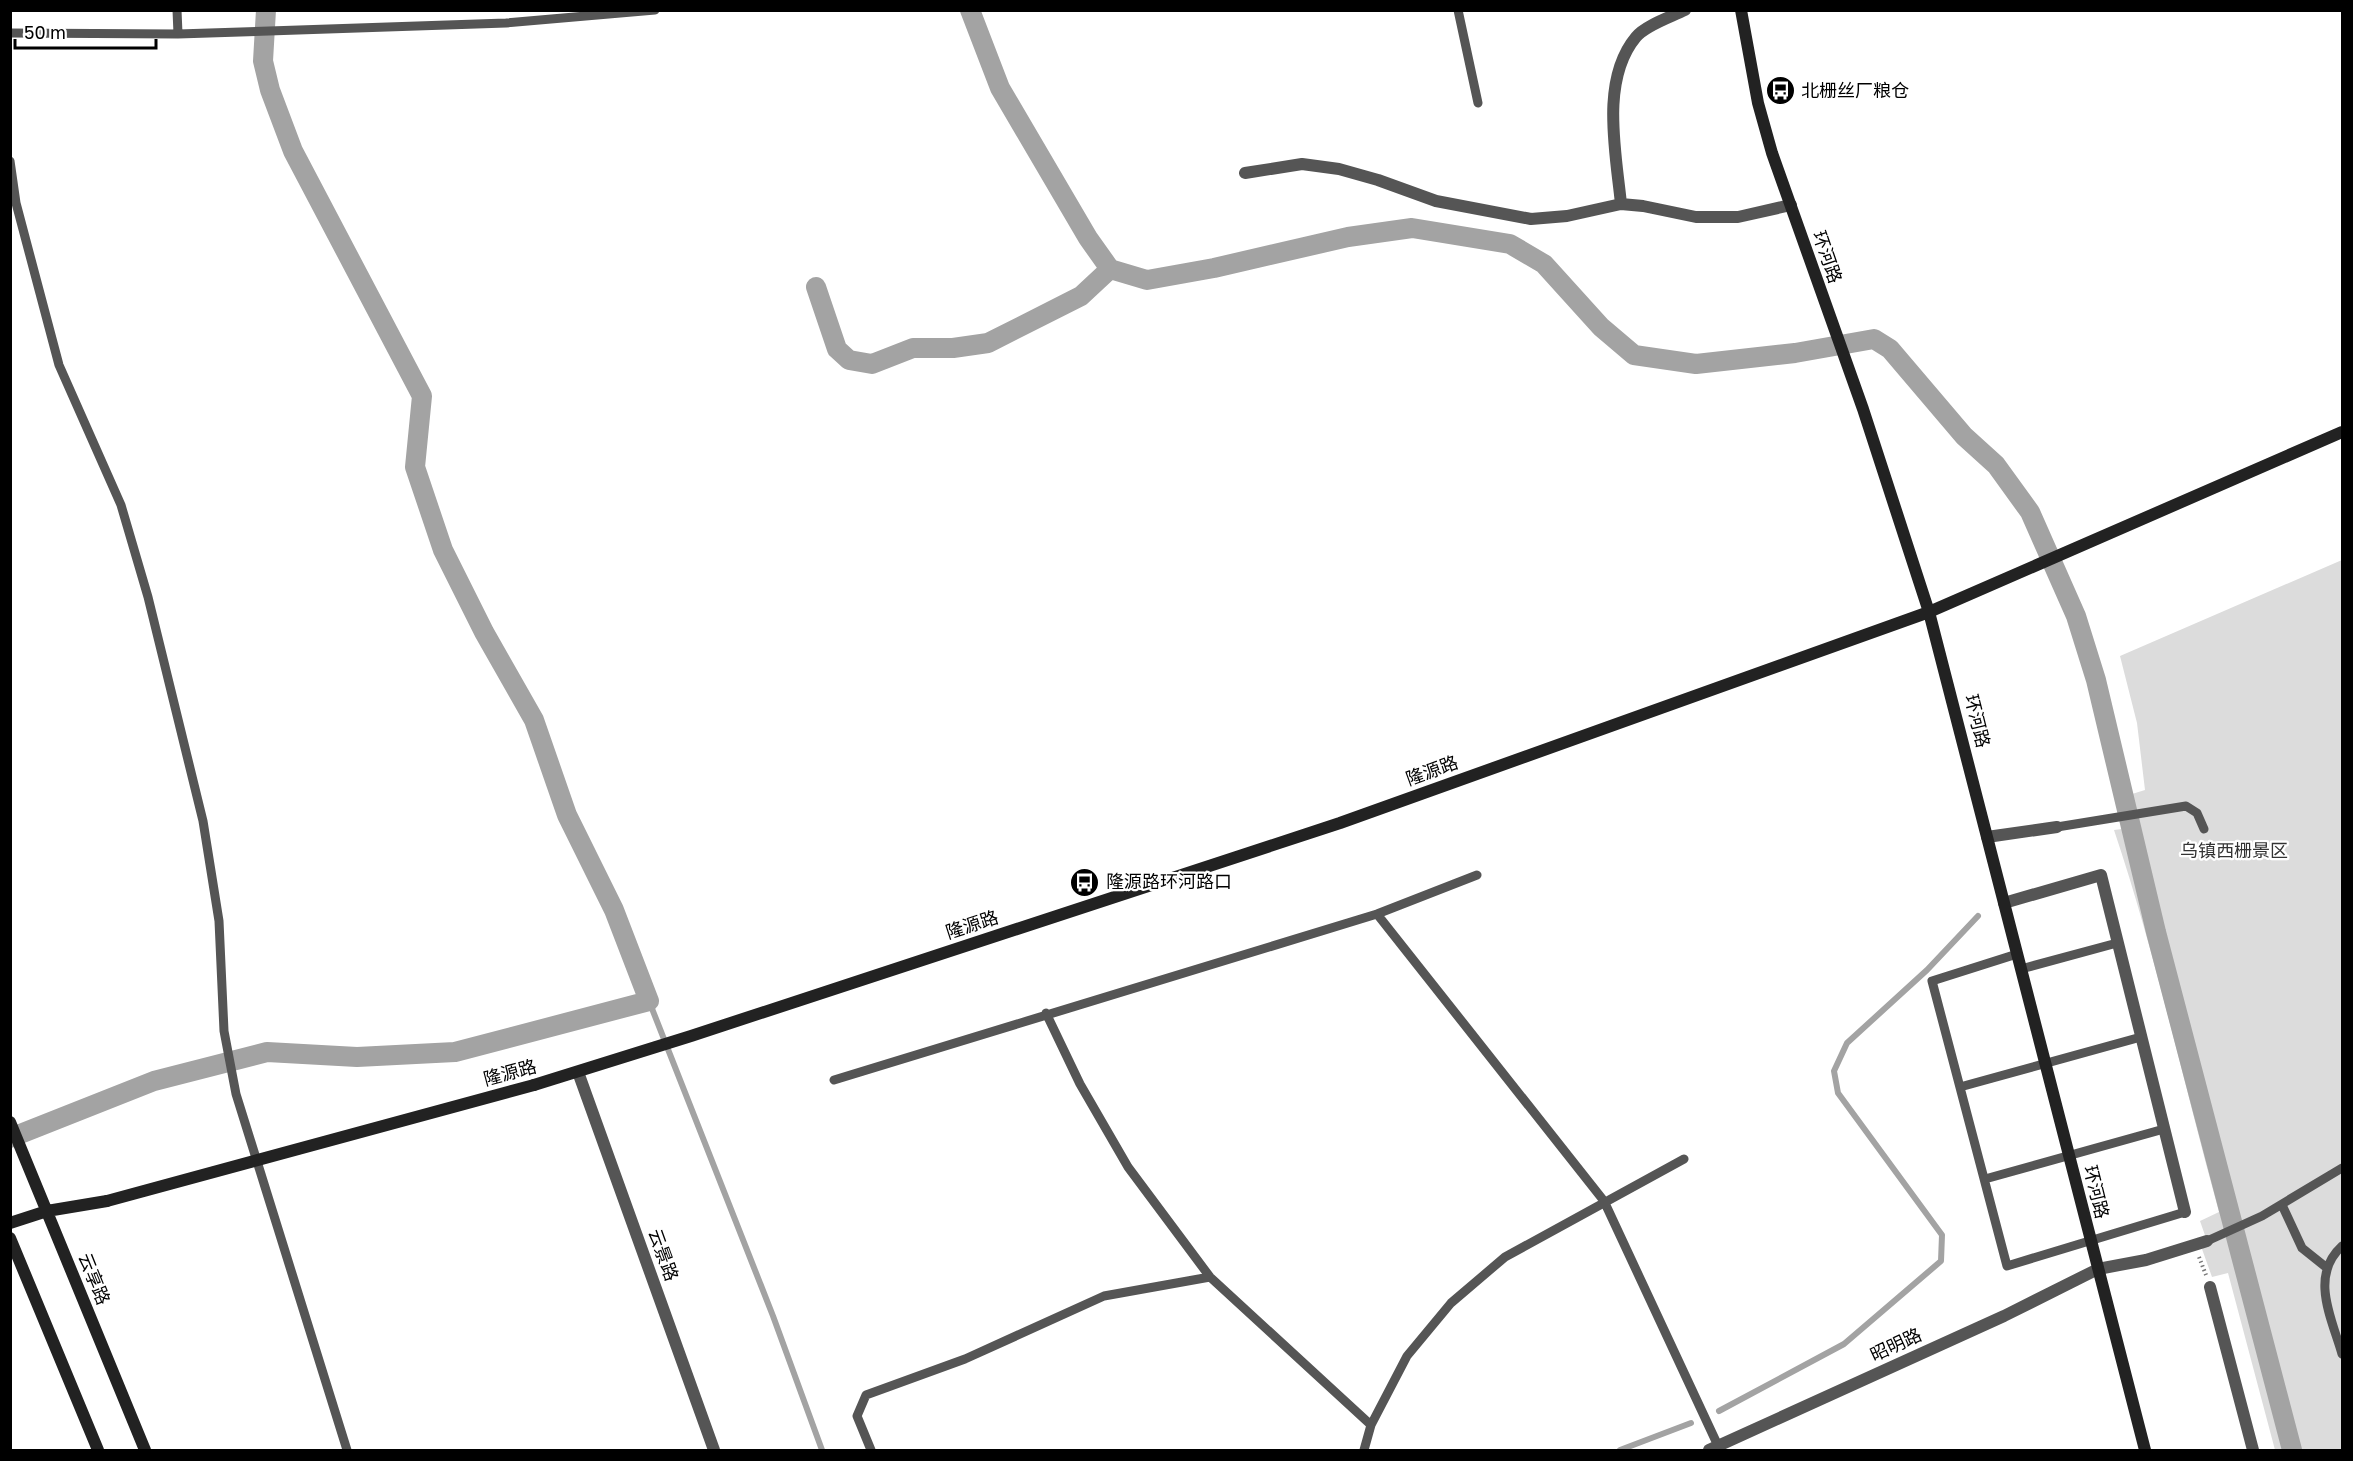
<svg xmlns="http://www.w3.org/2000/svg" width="2353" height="1461" viewBox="0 0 2353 1461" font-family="'Golos Text','Noto Sans SC',sans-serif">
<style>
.green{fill:#dcdcdc}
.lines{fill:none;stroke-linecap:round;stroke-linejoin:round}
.stream{stroke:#a3a3a3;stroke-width:6}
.canal{stroke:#a3a3a3;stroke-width:20}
.path{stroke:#777;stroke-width:4;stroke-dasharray:1.5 3;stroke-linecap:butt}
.lane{stroke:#555;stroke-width:9}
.street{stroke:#555;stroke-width:12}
.secondary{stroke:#222;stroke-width:12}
.secondary-bridge{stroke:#222;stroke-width:12}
.labels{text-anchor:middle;stroke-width:4.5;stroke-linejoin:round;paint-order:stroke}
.poi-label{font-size:18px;fill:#000;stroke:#fff;text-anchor:start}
.street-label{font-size:18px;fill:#000;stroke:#fff}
.park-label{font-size:18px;fill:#333;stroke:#fff}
</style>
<rect width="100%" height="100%" fill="#fff"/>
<path class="green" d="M2342 560V1450H2275L2228 1273 2212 1277 2202 1249 2207 1241 2200 1221 2219 1212C2184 1085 2156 955 2114 830L2122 829 2119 798 2145 790 2137 723 2120 656Z"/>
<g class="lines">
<path class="stream" d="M649 1001 773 1316 822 1450
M1719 1411 1844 1344 1941 1261 1942 1235 1838 1093 1834 1071 1847 1043 1927 970 1978 916
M1620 1450 1691 1423"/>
<path class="canal" d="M970 10 1000 88 1088 238 1110 269 1147 280 1214 268 1348 237 1412 228 1510 244 1544 264 1601 327 1634 355 1696 364 1795 353 1874 339 1890 349 1964 436 1996 465 2030 512 2076 616 2096 680 2156 932 2292 1450
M816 287 837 349 849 360 872 364 913 348H953L988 343 1081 296 1110 269
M10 1138 154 1081 267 1052 357 1057 455 1052 649 1001 614 910 567 815 534 720 484 632 443 550 415 467 422 396 293 151 270 90 263 61 266 10"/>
<path class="path" d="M2199 1257 2206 1275"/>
<path class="lane" d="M177 10 178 34
M1458 10 1478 103
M10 33 178 34 506 23 655 10
M10 161 16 203 59 365 121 505 148 597 203 821 219 921 224 1031 236 1094 347 1450
M2057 827 2186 806 2197 813 2204 829
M1377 914 1604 1201 1720 1450
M2017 954 1932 981 2007 1266 2185 1212
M2021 969 2117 943
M1046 1013 1080 1084 1128 1167 1210 1277 1371 1425
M834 1080 1377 914 1477 875
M1960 1087 2141 1037
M1985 1179 2164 1129
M2282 1205 2302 1248 2327 1268
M2207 1241 2262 1216 2342 1168
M2342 1246C2309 1276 2332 1319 2342 1354
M871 1450 857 1416 866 1395 965 1359 1104 1296 1210 1277
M1364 1450 1371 1425 1407 1356 1451 1303 1505 1257 1684 1159"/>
<path class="street" d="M1245 173 1302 164 1339 169 1378 180 1436 201 1531 219 1567 216 1621 204 1643 206 1696 217H1738L1791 205
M1621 204C1616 153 1600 80 1636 37 1646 25 1671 17 1685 10
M1987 837 2057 827
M2004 903 2101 875 2185 1212
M578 1072 714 1450
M2210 1287 2253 1450
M1709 1450 2004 1316 2098 1269 2146 1260 2207 1241"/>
<path class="secondary" d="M1741 10 1758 103 1772 153 1863 409 1929 612 2145 1450
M534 1085 691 1036 1340 823 1929 612 2342 432
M10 1122 145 1450
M10 1223 47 1211 107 1201
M10 1238 98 1450"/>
<path class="secondary-bridge" d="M107 1201 534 1085"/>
</g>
<defs>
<symbol id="bus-disc" viewBox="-11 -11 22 22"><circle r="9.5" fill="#000" stroke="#fff"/><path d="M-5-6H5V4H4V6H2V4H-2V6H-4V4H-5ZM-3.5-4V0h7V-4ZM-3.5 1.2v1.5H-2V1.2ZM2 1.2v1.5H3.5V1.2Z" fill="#fff"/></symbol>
</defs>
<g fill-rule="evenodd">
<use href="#bus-disc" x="1764" y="74" width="33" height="33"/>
<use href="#bus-disc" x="1068" y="866" width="33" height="33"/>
</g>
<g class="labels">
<g class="poi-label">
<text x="1801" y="97">北栅丝厂粮仓</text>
<text x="1106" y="888">隆源路环河路口</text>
</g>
<g class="street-label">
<text transform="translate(1827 257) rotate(71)" y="6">环河路</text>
<text transform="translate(1977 721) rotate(76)" y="6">环河路</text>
<text transform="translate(1432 771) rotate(-20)" y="6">隆源路</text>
<text transform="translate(972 925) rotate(-18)" y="6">隆源路</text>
<text transform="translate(510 1073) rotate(-15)" y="6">隆源路</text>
<text transform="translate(2096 1192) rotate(76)" y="6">环河路</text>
<text transform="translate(663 1255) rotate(70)" y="6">云景路</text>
<text transform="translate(94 1279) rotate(68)" y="6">云享路</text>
<text transform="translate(1896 1345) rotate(-25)" y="6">昭明路</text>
</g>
<g class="park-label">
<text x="2234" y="857">乌镇西栅景区</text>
</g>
</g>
<rect width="2353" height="1461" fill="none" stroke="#000000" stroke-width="24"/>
<path d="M15 39v9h141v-9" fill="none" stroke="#000000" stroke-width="3"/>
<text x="24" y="39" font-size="18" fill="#000000" stroke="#ffffff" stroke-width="4.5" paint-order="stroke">50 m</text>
</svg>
